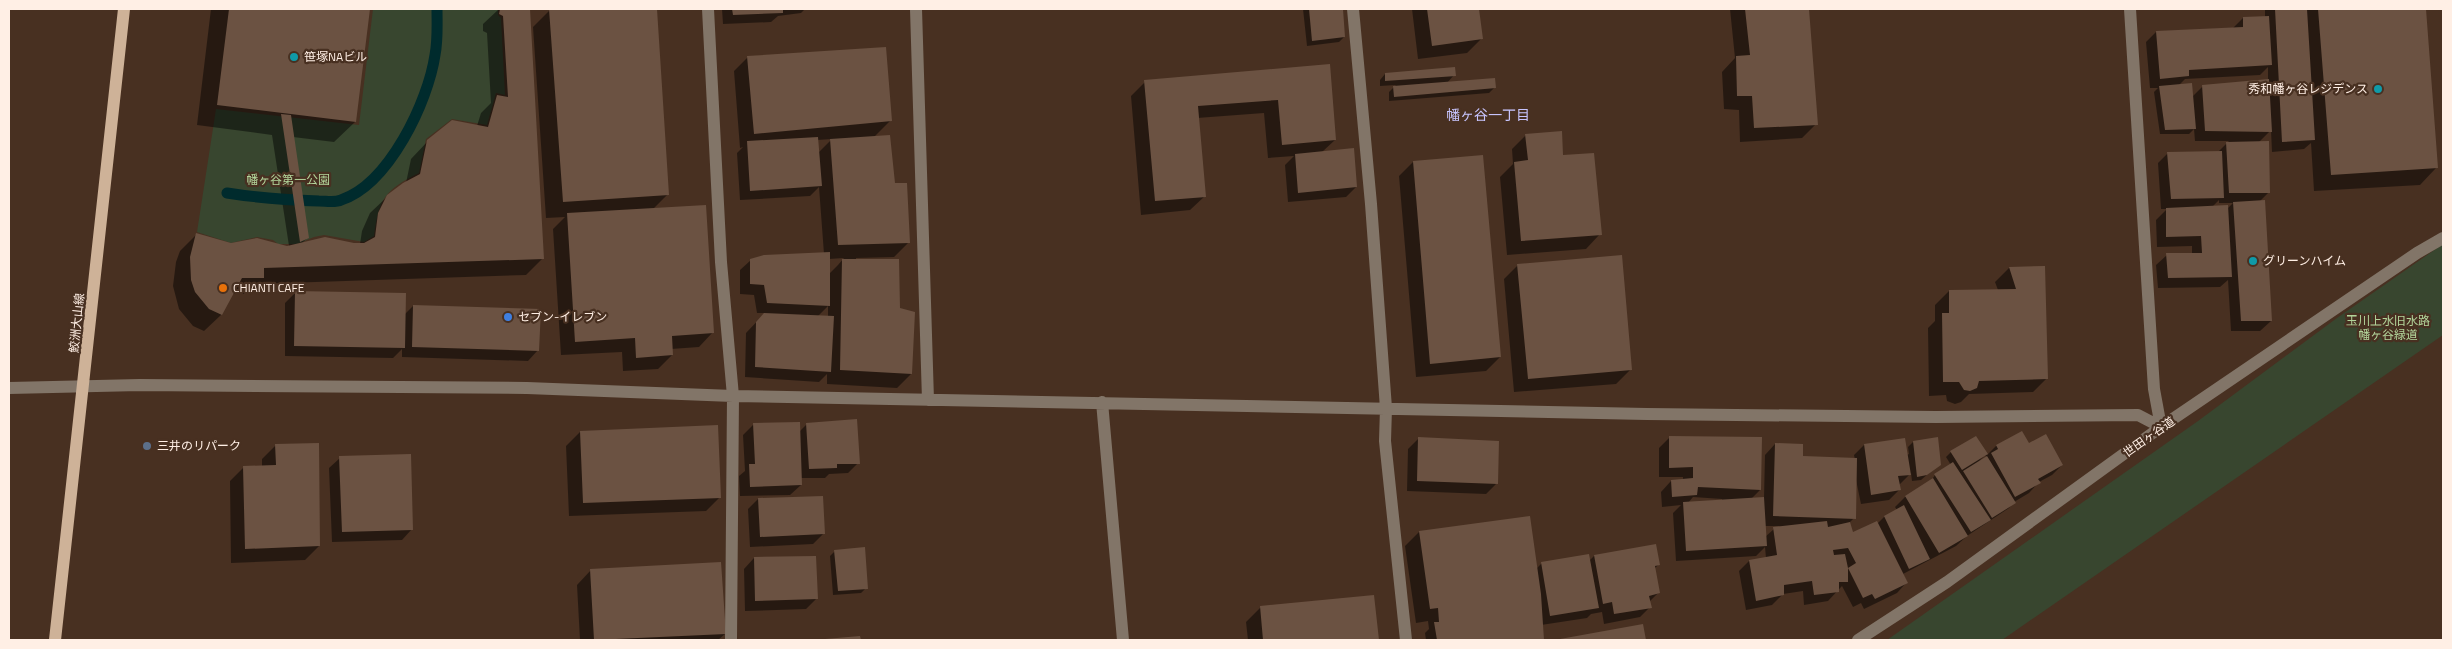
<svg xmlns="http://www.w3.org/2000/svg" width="2452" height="649" viewBox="0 0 2452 649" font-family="'Titillium Web','Noto Sans JP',sans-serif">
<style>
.green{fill:#38462f}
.shadow{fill:#0007;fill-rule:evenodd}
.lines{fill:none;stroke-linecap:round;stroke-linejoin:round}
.stream{stroke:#002b2d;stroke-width:11}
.building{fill:#6b5242;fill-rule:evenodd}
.minor{stroke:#827568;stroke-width:12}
.major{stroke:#ceb298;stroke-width:12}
.culture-dot{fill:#0f9aa8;stroke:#483021;stroke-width:2}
.food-dot{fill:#e8710a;stroke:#483021;stroke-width:2}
.shop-dot{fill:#3f7fe0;stroke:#483021;stroke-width:2}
.service-dot{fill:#5c6f8a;stroke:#483021;stroke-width:2}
.labels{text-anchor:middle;stroke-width:4.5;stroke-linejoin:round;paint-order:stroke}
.poi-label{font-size:12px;fill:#ffefe5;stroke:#483021;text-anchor:start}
.park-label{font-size:12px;fill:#b2d59b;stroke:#483021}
.street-label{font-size:12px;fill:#ffefe5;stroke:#483021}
.neighbourhood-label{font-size:14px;fill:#c7c4fd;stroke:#483021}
</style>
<rect width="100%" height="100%" fill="#483021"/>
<path class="green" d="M373 9H498V15L501 18 505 95 496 93 487 125 452 119 426 139 419 173C385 190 379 198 374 236L364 242 324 235 314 237 297 244H278L273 240 257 237 231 243 197 232 216 109 359 125Z
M2443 244V335L2002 640H1887L2198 421 2337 318Z"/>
<path class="shadow" d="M211 9H369L355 122 334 142 293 137 308 237 302 243 354 244H360L362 231 370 213 388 196 406 183 411 159 428 141 477 126 481 113 491 103 487 33 483 31V24L499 9H528L543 258 526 275 256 284 246 294H232L221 315 204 331 193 326 179 309 173 286 176 262 180 251 196 235 231 245 289 246 272 135 197 125Z
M574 9H656L668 194 653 209 713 332 699 347 671 349 672 355 658 369 623 371 622 352 561 355 553 229 565 217 546 218 533 27 550 10Z
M722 9H805L801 13 778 16 771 22 723 24Z
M1303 9H1341L1344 37 1339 42 1307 46Z
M1412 9H1477L1481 39 1467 53 1418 59Z
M1730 9H1807L1816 124 1802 138 1740 142 1739 110 1724 109 1722 72 1735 58Z
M2265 9H2425L2436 168 2420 185 2314 191 2311 143 2304 149 2272 152 2271 130 2259 142 2269 192 2259 202 2271 321 2260 331H2231L2228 280 2220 287 2158 288 2156 265 2167 255 2192 254V246L2157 247 2156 220 2167 209H2161L2158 163 2168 153 2218 152 2229 141H2195L2194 129 2189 134H2160L2154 92 2158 88H2150L2146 42 2156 32 2233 28 2243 18 2265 17ZM2268 67V80L2203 86 2192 97 2178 86 2185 79 2260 75ZM2219 200V203H2233L2227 209 2212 207Z
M748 57 891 120 874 137 894 185 908 243 894 257 856 258V260L899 309 911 374 897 388 827 384V374L819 382 745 377 746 333 765 313H757L754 295 740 294V270L751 260 824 254 819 187 810 196 740 200 737 153 743 147 740 148 734 71ZM832 139 818 153 817 140ZM844 258 838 265 829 274V259ZM828 306V317L818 316Z
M1328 66 1335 140 1322 152 1356 187 1346 197 1288 202 1285 165 1294 156 1268 158 1264 113 1197 118 1205 196 1190 210 1141 215 1131 96 1145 82Z
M1385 74 1454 75 1447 83 1495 87 1489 93 1389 101V92L1396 85 1380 86V80Z
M1526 135 1562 157 1600 234 1586 249 1507 255 1500 177 1513 164 1512 149Z
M1413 162 1500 357 1486 371 1416 377 1399 176Z
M1518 265 1630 370 1616 384 1514 392 1504 279Z
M2009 268H2044L2047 378 2033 392 1969 394 1961 402 1955 404 1947 401 1946 395 1929 396 1928 328 1935 321V305L1949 291 1998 290 1995 282Z
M295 293 404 315 413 306 538 350 528 361 402 357V349L393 358 285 356V303Z
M807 424 858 463 848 473 829 474 825 478H800L801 485 790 495 740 496 739 476 745 471 743 435 753 425 799 432Z
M580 432 720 497 706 511 569 516 566 446Z
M2022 432 2028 445 2062 465 2052 475 2039 482 2029 493 2014 502 2009 508 1967 536 1956 546 1903 574 1907 582 1897 593 1864 609 1861 603 1853 607 1842 586 1828 601 1804 605 1803 591 1783 594 1772 605 1746 610 1739 571 1749 561 1766 558 1765 547 1756 556 1676 561 1673 513 1681 505 1662 507 1661 492 1671 481 1683 480V477H1659V448L1670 437 1760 490 1751 499 1764 498 1765 455 1775 444 1802 458 1855 460 1854 455 1864 445 1907 455 1909 454 1908 447 1913 442 1936 467 1921 480 1912 481 1911 473 1899 485V490L1889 500 1861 504 1855 475 1854 518 1849 523 1852 534 1877 524 1884 517 1897 510 1895 507 1905 497 1931 481 1935 475 1951 465 1946 457 1951 452 1976 438 1987 455 1996 446ZM1985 455 1987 458 1979 461ZM1693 497 1722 499V500L1688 503ZM1765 526H1781L1774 529 1765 537Z
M1418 439 1496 484 1486 494 1407 491 1408 449Z
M276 445 319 546 305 560 231 563 230 481 244 467H262V459Z
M340 458 412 529 402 540 332 542 329 468Z
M758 499 823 534 813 544 750 547 748 509Z
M1419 532 1536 569 1541 564 1589 561 1594 556 1655 545 1659 564 1654 569 1658 593 1649 602 1650 607 1640 617 1604 624 1602 612 1591 614 1587 618 1541 625 1543 640H1426L1425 633 1429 629 1428 621 1416 623 1405 546Z
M835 551 866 588 861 593 833 595 830 556Z
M754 558 816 599 806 609 745 611 744 569Z
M591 570 725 634 718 640H580L577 585Z
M1373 596 1377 640H1248L1246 622 1260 608Z
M1642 626 1644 640H1562Z"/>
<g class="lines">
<path class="stream" d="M227 193C258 198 288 200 319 201 326 201 335 203 341 200 389 184 428 102 435 55 438 40 437 24 437 9"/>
</g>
<path class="building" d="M229 9H370L356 122 217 105Z
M500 9H530L544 259 264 268V278H242L222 315 209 309 195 292 191 280 190 257 196 233 231 243 257 238 287 246 325 237 354 243H364L375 237 378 213 387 195 403 183 420 174 427 140 452 120 488 127 497 95 508 97 503 16 499 14Z
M549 9H657L669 195 563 202Z
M732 9H783V13L733 15Z
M1309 9H1343L1345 37 1312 41Z
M1427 9H1479L1483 39 1432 46Z
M1745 9H1809L1818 125 1754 128 1752 96H1737L1736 56 1750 55Z
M2275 9H2307L2315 140 2282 142Z
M2318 9H2426L2438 168 2331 175Z
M2269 16 2272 65 2189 70V76L2160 79 2156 31 2243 27V17Z
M886 47 892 121 754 134 747 56Z
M1330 64 1336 140 1282 145 1278 100 1198 106 1206 197 1155 201 1144 80Z
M1455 67 1456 76 1385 81V73Z
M1495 78 1496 88 1394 97 1393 86Z
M2269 79 2272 132 2205 131 2202 85Z
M2192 83 2196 129 2165 130 2159 86Z
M281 114 291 115 309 238 300 242Z
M1562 131 1563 155 1594 153 1602 235 1521 241 1514 162 1528 160 1525 134Z
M890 135 895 183H907L910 243 838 245 830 139Z
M818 137 822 186 750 191 747 141Z
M2269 141 2270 193H2229L2226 142Z
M1354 148 1357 187 1298 193 1295 154Z
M2222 151 2224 198 2171 199 2167 152Z
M1483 155 1501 357 1430 364 1413 161Z
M2265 200 2272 321H2241L2233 202Z
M706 205 714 333 672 336 673 355 636 358 635 338 575 342 567 213Z
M2228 205 2232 277 2168 278 2166 253H2202L2201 236 2166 237V208Z
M830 252V306L767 303 764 285 750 284V259L764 255Z
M1622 255 1632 370 1528 379 1517 264Z
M842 259H899L900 308 915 312 912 374 840 370Z
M2045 266 2048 379 1979 381 1977 388 1970 391 1964 390 1959 382H1943L1942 313H1949V290L2016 289 2009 267Z
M295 291 406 293 405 348 294 346Z
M413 305 541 309 539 351 412 347Z
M764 313 834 316 831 372 755 367 756 322Z
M857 419 860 464H837V468L809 469 806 423Z
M800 422 802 485 750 487 749 464H755L753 423Z
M718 425 721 498 583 503 580 431Z
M2022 431 2029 443 2046 434 2063 465 2038 479 2041 483 2015 497 1991 453 1998 449 1996 445Z
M1669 436 1762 437 1761 490 1698 487 1697 495 1672 497 1671 480 1693 478V467L1669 468Z
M1976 436 1988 454 1962 470 1950 451Z
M1418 437 1499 441 1498 484 1417 481Z
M1938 437 1941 465 1927 475 1917 477 1913 441Z
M1905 438 1911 475 1898 476 1901 490 1871 495 1864 444Z
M319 443 320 546 245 549 243 466 276 465 275 444Z
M1775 443 1803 444V456L1857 458 1856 519 1773 516Z
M411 454 413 530 342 532 339 456Z
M1987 456 2016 503 1992 518 1963 471Z
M1953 462 1991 520 1971 532 1934 474Z
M1933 478 1968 536 1939 553 1905 496Z
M823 496 825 534 760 537 758 498Z
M1764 497 1767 546 1686 551 1683 502Z
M1904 505 1930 559 1909 569 1884 516Z
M1530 516 1541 594 1544 640H1437L1434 622H1439L1438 608 1430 609 1419 531Z
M1827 521 1828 527 1850 522 1853 532 1877 521 1908 583 1875 599 1872 594 1863 598 1848 568V582H1839V592L1814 595 1812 581 1784 585V595L1756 601 1749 560 1777 555 1773 527ZM1848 548 1856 563 1848 568 1845 554 1834 555 1833 550Z
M1656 544 1660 565 1655 566 1660 593 1649 596 1652 608 1614 614 1612 602 1603 604 1594 555Z
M865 547 868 589 838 591 834 550Z
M1589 554 1599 608 1550 616 1541 562Z
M816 556 818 599 755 601 754 557Z
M721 562 726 634 594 640 590 569Z
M1374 595 1379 640H1263L1260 606Z
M1643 624 1646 640H1560V639Z
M860 636 861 640H825V639Z"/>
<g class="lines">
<path class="minor" d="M708 9 721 262 733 396 731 640
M916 9 928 400
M1353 9 1371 204 1386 408 1385 441 1406 640
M2130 9 2154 389 2161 427
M9 388 140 385 527 388 733 396 1647 414 1936 417 2138 415 2161 427
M1102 402 1123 640
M1858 640 1947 582 2161 427 2417 253 2443 238"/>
<path class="major" d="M55 640 124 9"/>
</g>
<g class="culture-dot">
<circle cx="294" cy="57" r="5"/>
<circle cx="2378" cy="89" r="5"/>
<circle cx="2253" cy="261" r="5"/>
</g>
<circle class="food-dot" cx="223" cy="288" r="5"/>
<circle class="shop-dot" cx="508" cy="317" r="5"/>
<circle class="service-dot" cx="147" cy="446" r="5"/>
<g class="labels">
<g class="poi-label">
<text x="304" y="61">笹塚NAビル</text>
<text x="2368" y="93" text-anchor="end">秀和幡ヶ谷レジデンス</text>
<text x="2263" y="265">グリーンハイム</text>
<text x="233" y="292">CHIANTI CAFE</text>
<text x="518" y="321">セブン-イレブン</text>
<text x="157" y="450">三井のリパーク</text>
</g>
<g class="park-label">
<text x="288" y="184">幡ヶ谷第一公園</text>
<text x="2388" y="325">玉川上水旧水路<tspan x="2388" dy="14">幡ヶ谷緑道</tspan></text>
</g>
<g class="street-label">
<text transform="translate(77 323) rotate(-84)" y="4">鮫洲大山線</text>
<text transform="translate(2149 437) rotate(-35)" y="4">世田ヶ谷道</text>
</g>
<g class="neighbourhood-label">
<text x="1488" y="120">幡ヶ谷一丁目</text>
</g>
</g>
<rect width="2452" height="649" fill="none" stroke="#ffefe5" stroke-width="20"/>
</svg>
